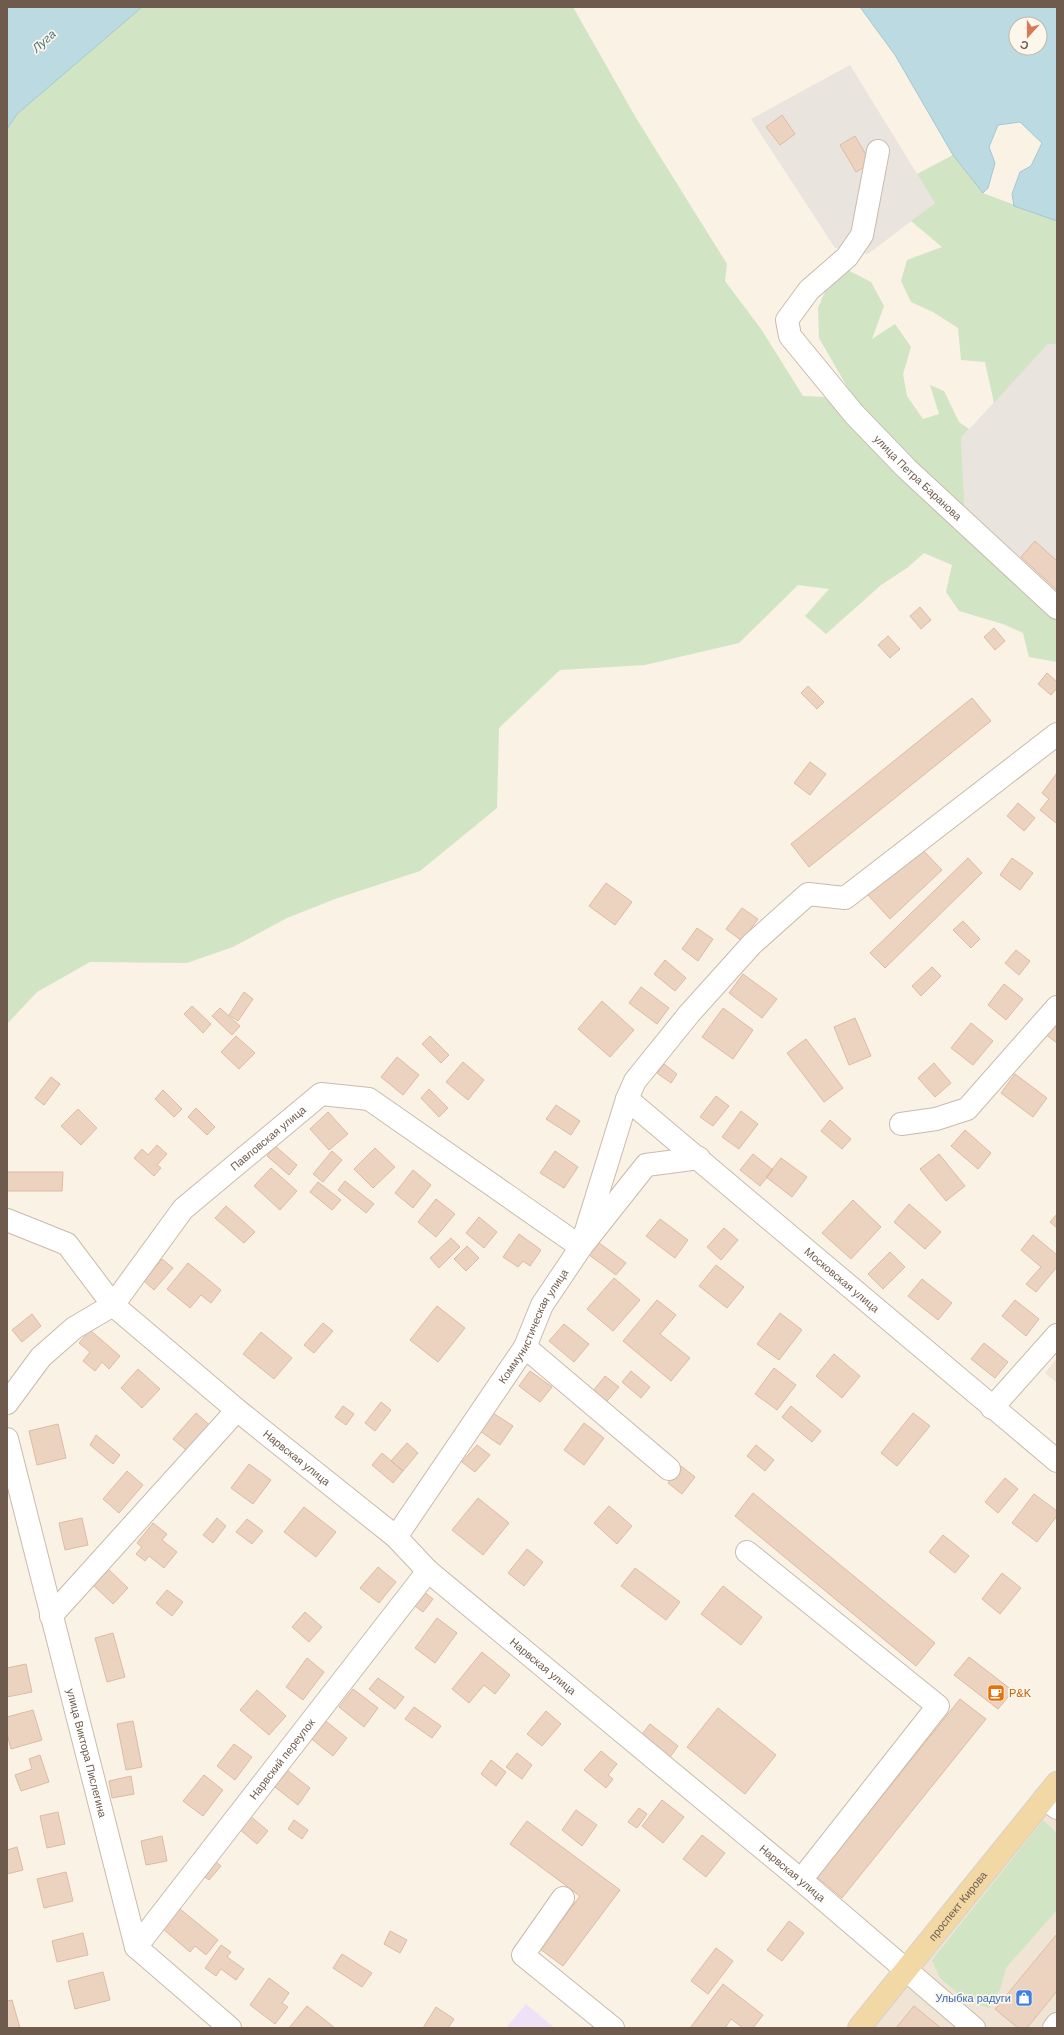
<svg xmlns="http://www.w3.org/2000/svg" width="1064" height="2035" viewBox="0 0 1064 2035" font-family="Helvetica,sans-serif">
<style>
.residential{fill:#f0e5d4}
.industrial{fill:#eae4df}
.education{fill:#efe2f6}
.green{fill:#d1e5c5}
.water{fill:#bcdae1;stroke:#a3c8d1;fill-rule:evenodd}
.building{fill:#ecd3bf;stroke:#ddbba2}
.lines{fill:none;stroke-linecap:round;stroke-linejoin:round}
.minor-casing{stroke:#c9bbac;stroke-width:24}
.major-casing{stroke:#d7d1cd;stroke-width:24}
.minor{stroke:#fff;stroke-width:22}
.major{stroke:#f1d8a4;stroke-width:22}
.labels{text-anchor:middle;stroke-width:3.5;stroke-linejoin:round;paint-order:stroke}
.street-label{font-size:11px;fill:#6f5b4d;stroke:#fdf6ea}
.food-label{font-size:11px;fill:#c56008;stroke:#fdf6ea;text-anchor:start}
.shop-label{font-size:11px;fill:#366cbe;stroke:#fdf6ea;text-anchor:end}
.water-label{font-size:12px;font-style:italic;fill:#497480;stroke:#fdf6ea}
</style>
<rect width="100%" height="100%" fill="#f9f2e5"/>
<path class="residential" d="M1057 1358V1383L1045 1373Z
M1045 1798 1057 1805V2028H859Z"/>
<path class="industrial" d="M850 65 935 203 868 254 835 248 751 119Z
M1048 344H1057V599L965 515 961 438Z"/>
<path class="education" d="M526 2004 555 2028H506Z"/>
<path class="green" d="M142 7H573L636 118 727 264 725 281 761 329 803 396 825 397 873 442 924 500 1057 620V662L1029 657 1023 633 1003 624 959 611 946 592 952 565 924 553 907 568 881 585 826 634 805 616 829 589 798 585 739 643 645 665 560 670 499 728 497 808 420 871 335 899 287 918 233 947 187 963 90 962 37 992 7 1024V129L17 114Z
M953 155 983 193 1057 221V344H1048L994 403 985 362 961 360 958 328 933 312 911 302 901 281 907 260 942 247 911 221 935 203 917 174Z
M838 265 871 282 884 306 872 339 895 324 911 347 903 374 907 396 923 419 939 414 930 385 944 391 959 422 969 429 961 438 965 515 885 438 853 397 819 338 818 308 829 282Z
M1043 1820 1057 1833V1910L1006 1968 1000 1990 989 2008 966 2001 940 1978 932 1960Z"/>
<path class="water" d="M7 7H142L17 114 7 129Z
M860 7H1057V221L1014 206 1012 194 1020 172 1031 166 1042 143 1020 122 998 125 989 147 995 163 988 188 983 193 953 155 895 55ZM1016 24H1040V48H1016Z"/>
<path class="building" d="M782 115 795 134 780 145 766 127Z
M855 136 871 163 856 172 840 145Z
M1035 541 1057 561V590L1021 557Z
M920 607 931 620 921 629 910 616Z
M994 628 1005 641 995 650 984 637Z
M888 636 900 649 890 658 878 645Z
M1047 673 1057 682V688L1051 695 1038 684Z
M808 686 824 702 817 709 801 693Z
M972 698 991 721 809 867 791 844Z
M810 762 826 774 810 795 794 783Z
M1057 773V821L1056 823 1040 810 1049 799 1042 793Z
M1018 803 1035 818 1024 831 1007 816Z
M918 845 942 870 890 919 867 894Z
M968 858 982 873 885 968 870 953Z
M1012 858 1033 873 1020 890 1000 875Z
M606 883 632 902 615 925 589 906Z
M742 908 758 919 742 941 726 929Z
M963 921 980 939 971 948 953 930Z
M697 928 713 939 698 961 682 949Z
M1016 950 1030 961 1019 975 1005 963Z
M665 960 686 978 675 991 654 974Z
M932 967 941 976 921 996 912 986Z
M743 974 777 999 762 1018 729 993Z
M1004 984 1023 999 1006 1020 988 1005Z
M641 987 669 1008 657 1024 629 1003Z
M244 992 253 999 238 1021 229 1015Z
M602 1001 634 1030 610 1057 578 1029Z
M192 1006 211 1024 203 1033 184 1014Z
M220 1008 240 1026 232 1035 212 1016Z
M723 1008 753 1030 733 1059 702 1037Z
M855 1018 871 1056 849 1065 834 1027Z
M1057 1019V1043L1045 1034Z
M971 1023 993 1041 973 1065 951 1048Z
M236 1036 255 1053 239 1069 221 1052Z
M430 1036 449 1055 441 1063 422 1044Z
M806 1039 843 1088 824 1102 787 1053Z
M397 1057 419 1075 403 1095 381 1077Z
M463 1062 484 1080 468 1100 446 1082Z
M934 1063 951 1083 935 1097 918 1078Z
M664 1064 677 1074 671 1083 657 1073Z
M1015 1074 1047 1098 1033 1117 1001 1093Z
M51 1077 60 1084 44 1105 35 1098Z
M429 1089 448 1108 439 1117 421 1098Z
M163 1090 182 1109 174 1117 155 1099Z
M716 1096 729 1106 713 1126 700 1117Z
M556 1105 580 1121 571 1135 546 1119Z
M196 1108 215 1127 207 1135 188 1117Z
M78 1109 97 1128 81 1145 61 1126Z
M741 1111 758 1124 739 1149 722 1137Z
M328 1112 348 1134 329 1150 310 1129Z
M830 1120 851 1139 842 1149 821 1131Z
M965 1130 991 1153 978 1169 951 1146Z
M157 1145 167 1154 157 1165 161 1168 154 1176 134 1158 142 1149 148 1155Z
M275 1146 297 1165 289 1175 267 1156Z
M375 1148 395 1167 373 1188 354 1169Z
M332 1151 342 1160 323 1182 313 1174Z
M555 1151 578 1167 564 1188 540 1173Z
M753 1154 773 1170 760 1186 740 1170Z
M939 1154 965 1186 946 1201 920 1169Z
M781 1158 807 1177 792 1197 766 1177Z
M271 1168 297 1191 280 1210 254 1186Z
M413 1170 431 1185 413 1208 395 1193Z
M7 1172H63L62 1191H7Z
M345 1181 374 1204 366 1213 338 1190Z
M318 1182 341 1200 332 1210 310 1192Z
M436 1199 455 1214 436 1237 418 1222Z
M853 1200 881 1227 851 1259 822 1233Z
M909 1204 941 1232 925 1249 894 1222Z
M226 1206 255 1232 244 1243 215 1218Z
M1057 1214V1228L1050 1222Z
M479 1217 497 1232 484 1248 466 1233Z
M660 1219 688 1240 675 1258 646 1236Z
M724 1228 738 1240 721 1260 707 1247Z
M519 1234 541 1250 530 1266 523 1261 518 1267 503 1257Z
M1033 1235 1057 1255V1267L1036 1292 1026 1284 1041 1267 1021 1250Z
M451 1238 460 1247 439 1268 430 1258Z
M598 1242 626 1263 616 1275 588 1254Z
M467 1246 479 1258 466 1271 454 1259Z
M890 1252 905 1267 883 1289 868 1274Z
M162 1259 173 1268 154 1290 144 1281Z
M188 1263 221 1290 211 1303 201 1295 190 1308 167 1289Z
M716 1265 744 1287 727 1308 699 1286Z
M614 1278 640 1300 613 1331 587 1309Z
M922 1279 952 1303 938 1320 908 1296Z
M657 1300 676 1315 660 1334 690 1358 671 1381 623 1341Z
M1015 1300 1039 1319 1026 1336 1002 1316Z
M437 1306 465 1328 438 1362 410 1340Z
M780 1313 802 1330 779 1360 757 1344Z
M32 1314 41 1326 22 1342 12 1330Z
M323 1323 333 1331 314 1353 304 1345Z
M564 1324 589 1344 574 1362 549 1341Z
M90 1330 120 1356 109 1369 102 1362 95 1371 83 1361 90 1352 79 1343Z
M261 1332 292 1358 274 1379 243 1354Z
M984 1343 1008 1362 995 1378 971 1359Z
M834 1354 860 1376 842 1398 816 1376Z
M774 1368 796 1385 777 1410 755 1394Z
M138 1369 160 1389 142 1408 121 1388Z
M530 1371 552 1387 540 1402 519 1386Z
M631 1371 650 1387 641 1398 622 1382Z
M605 1376 619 1387 602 1407 589 1396Z
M381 1402 391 1410 375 1431 365 1423Z
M343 1406 354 1414 346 1425 335 1417Z
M791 1406 821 1431 812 1442 782 1417Z
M196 1413 214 1429 191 1454 173 1439Z
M493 1413 513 1426 500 1445 480 1431Z
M913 1413 930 1426 897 1466 881 1453Z
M584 1423 604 1438 584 1465 564 1450Z
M58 1424 66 1458 37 1465 29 1431Z
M96 1435 120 1455 113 1464 90 1445Z
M407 1443 418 1453 403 1471 391 1461Z
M477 1445 490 1455 475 1472 462 1462Z
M756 1445 774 1460 765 1471 747 1456Z
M382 1453 403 1471 393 1483 372 1465Z
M249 1464 271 1480 253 1504 231 1488Z
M681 1466 695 1477 682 1494 668 1483Z
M127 1471 143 1485 119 1513 103 1499Z
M1005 1478 1018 1489 998 1513 985 1502Z
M753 1493 935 1643 916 1666 735 1516Z
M1034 1494 1057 1511V1516L1037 1542 1012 1523Z
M478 1498 509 1523 483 1555 452 1530Z
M609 1506 632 1526 617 1544 594 1523Z
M304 1507 336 1532 316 1557 284 1532Z
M82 1518 88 1545 65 1550 59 1523Z
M217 1518 226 1526 213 1543 203 1535Z
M247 1519 263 1531 252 1544 236 1532Z
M153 1523 167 1534 162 1540 177 1552 164 1568 149 1556 145 1561 136 1554 142 1547 137 1543Z
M943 1535 969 1556 955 1573 929 1552Z
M527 1549 543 1562 524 1586 508 1573Z
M378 1567 396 1582 379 1603 360 1588Z
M107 1568 128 1588 113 1604 92 1584Z
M635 1568 680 1602 666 1620 621 1586Z
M1002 1573 1021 1588 1000 1614 982 1599Z
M723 1586 762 1617 741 1645 701 1614Z
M167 1590 183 1602 172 1616 156 1603Z
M422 1590 433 1599 423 1612 411 1603Z
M305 1612 322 1627 309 1642 292 1627Z
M437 1618 457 1633 435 1663 415 1648Z
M113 1633 125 1677 107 1682 95 1638Z
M482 1652 510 1675 495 1694 484 1685 469 1703 452 1689Z
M969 1657 1013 1691 998 1709 954 1675Z
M307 1658 324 1672 303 1700 286 1687Z
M26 1664 32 1692 7 1697V1668Z
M378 1678 404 1697 395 1709 369 1689Z
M353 1689 378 1708 364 1727 339 1707Z
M257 1690 286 1716 269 1735 240 1710Z
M960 1699 986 1719 842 1898 817 1877Z
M414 1707 441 1726 432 1738 405 1719Z
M718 1708 776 1755 745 1794 687 1747Z
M33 1710 42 1740 11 1749 7 1734V1717Z
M546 1711 561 1724 542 1746 527 1734Z
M322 1718 347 1738 333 1756 308 1736Z
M133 1721 142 1767 126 1770 117 1724Z
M650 1724 678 1746 668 1760 639 1738Z
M234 1744 252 1757 235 1780 217 1766Z
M601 1751 617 1764 608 1775 613 1779 606 1788 584 1770Z
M517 1753 532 1765 522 1779 506 1767Z
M40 1755 49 1782 21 1791 15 1775 32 1769 29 1759Z
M491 1760 506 1772 496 1786 481 1774Z
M283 1767 310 1788 298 1805 271 1784Z
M204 1775 223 1790 203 1816 183 1801Z
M131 1776 134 1794 112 1798 109 1781Z
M662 1800 684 1817 663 1843 642 1826Z
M639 1808 647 1814 637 1828 628 1822Z
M576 1810 597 1825 582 1846 562 1830Z
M58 1812 65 1844 47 1848 40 1816Z
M249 1815 268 1831 257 1844 238 1828Z
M294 1820 308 1830 302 1839 288 1829Z
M527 1821 620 1890 563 1966 540 1949 580 1896 510 1844Z
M702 1835 725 1853 706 1877 683 1859Z
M162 1836 167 1861 146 1865 141 1841Z
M17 1847 23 1870 7 1874V1850Z
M209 1856 221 1866 209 1880 197 1871Z
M66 1872 73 1901 44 1908 37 1879Z
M180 1909 218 1940 206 1955 195 1946 190 1952 163 1929Z
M789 1921 804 1933 782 1961 767 1950Z
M390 1931 407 1940 400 1953 384 1944Z
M83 1933 88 1955 57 1962 52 1941Z
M1057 1934V1991L1027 2028H1018L995 2009Z
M221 1945 231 1952 227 1957 244 1969 236 1980 221 1969 216 1976 205 1968Z
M716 1948 733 1961 708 1994 691 1981Z
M342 1954 372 1973 362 1987 333 1968Z
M103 1972 110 2000 75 2009 68 1981Z
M269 1978 289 1993 282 2003 288 2007 275 2024 250 2005Z
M723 1984 763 2015 753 2028H743L731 2019 725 2028H690Z
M12 2000 20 2028H7V2001Z
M307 2006 335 2028H289Z
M914 2006 941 2028H896Z
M436 2007 454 2019 448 2028H423Z"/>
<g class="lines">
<defs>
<g id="minor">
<path id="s1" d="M878 151 862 235 847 257 809 290 787 320 790 336 854 414 907 469 1057 608"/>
<path id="s2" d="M627 1099 1057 1461"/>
<path d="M901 1124 936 1119 967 1109 1057 1007"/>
<path id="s3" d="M7 1220 67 1244 113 1305 237 1410 396 1537 428 1571 801 1880 974 2028"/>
<path d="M525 1347 669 1469"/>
<path id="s4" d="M7 1403 41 1357 74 1328 113 1305 183 1209 321 1094 369 1099 581 1247 627 1099 635 1081 689 1014 752 944 808 894 845 898 1057 734"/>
<path d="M992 1408 1057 1335"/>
<path id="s5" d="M7 1439 136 1947 230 2028"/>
<path id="s6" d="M396 1537 525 1347 542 1305 581 1247 646 1165 699 1158"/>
<path d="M747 1552 938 1706 801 1880"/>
<path d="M51 1616 237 1410"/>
<path d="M1045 1798 1057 1808"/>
<path d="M563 1898 523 1955 613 2028"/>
<path id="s7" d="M136 1947 428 1571"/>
<path d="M1054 2028 1057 2024"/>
</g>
<g id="major">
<path id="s8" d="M859 2028 1057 1783"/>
</g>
</defs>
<use href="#minor" class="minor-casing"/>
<use href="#major" class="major-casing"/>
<use href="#minor" class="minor"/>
<use href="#major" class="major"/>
</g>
<defs>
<symbol id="cafe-square" viewBox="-11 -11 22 22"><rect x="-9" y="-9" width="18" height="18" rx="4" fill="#e8710a" stroke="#fdf6ea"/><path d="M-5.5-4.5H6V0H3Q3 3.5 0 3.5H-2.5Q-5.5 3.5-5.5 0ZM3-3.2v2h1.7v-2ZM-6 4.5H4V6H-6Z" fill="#fff"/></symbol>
<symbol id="shop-square" viewBox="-11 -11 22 22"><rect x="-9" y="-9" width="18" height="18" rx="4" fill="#3f7fe0" stroke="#fdf6ea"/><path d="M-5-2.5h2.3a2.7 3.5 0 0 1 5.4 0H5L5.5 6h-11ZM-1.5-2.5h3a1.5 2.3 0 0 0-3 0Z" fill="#fff"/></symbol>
</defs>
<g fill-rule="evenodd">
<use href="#cafe-square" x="986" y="1683" width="20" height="20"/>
<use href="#shop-square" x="1014" y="1988" width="20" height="20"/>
</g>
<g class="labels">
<g class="street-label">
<text dy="4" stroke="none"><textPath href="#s1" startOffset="407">улица Петра Баранова</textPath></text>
<text dy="4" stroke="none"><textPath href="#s4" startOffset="376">Павловская улица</textPath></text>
<text dy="4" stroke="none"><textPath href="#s2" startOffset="281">Московская улица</textPath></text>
<text dy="4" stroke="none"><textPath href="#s6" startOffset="252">Коммунистическая улица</textPath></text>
<text dy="4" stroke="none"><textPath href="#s3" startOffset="380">Нарвская улица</textPath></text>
<text dy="4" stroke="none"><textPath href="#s3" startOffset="703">Нарвская улица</textPath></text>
<text dy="4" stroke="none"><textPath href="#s5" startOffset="324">улица Виктора Пислегина</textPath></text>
<text dy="4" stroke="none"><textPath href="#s7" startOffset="238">Нарвский переулок</textPath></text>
<text dy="4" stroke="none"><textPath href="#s3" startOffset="1027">Нарвская улица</textPath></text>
<text dy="4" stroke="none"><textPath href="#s8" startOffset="157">проспект Кирова</textPath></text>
</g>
<g class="food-label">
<text x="1009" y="1697">P&amp;K</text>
</g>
<g class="shop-label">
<text x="1011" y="2002">Улыбка радуги</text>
</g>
<g class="water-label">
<text transform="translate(44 41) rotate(-42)" y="4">Луга</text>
</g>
</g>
<rect width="1064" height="2035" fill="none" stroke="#6f5b4d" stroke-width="16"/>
<g transform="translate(1028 36) rotate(201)"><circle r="19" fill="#fdf6ea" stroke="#c4b8ab"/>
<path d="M0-3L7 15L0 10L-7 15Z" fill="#d67957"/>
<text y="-6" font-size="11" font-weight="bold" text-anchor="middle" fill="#6f5b4d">С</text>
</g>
</svg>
